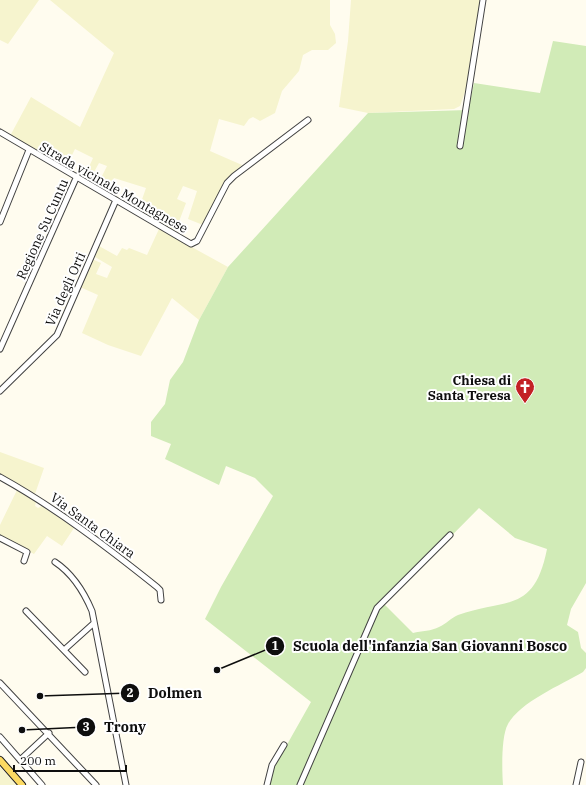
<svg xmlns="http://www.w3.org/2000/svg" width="586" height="785" viewBox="0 0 586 785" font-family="'IBM Plex Serif',serif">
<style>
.farmland{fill:#f6f4ce}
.green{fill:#d1ebb7;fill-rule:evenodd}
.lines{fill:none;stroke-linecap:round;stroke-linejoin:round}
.minor-casing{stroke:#414141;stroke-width:7}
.major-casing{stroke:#1f1f1f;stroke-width:8}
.minor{stroke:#fff;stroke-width:5}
.major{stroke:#fcda62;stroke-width:6}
.labels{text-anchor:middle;stroke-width:4;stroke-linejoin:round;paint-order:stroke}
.street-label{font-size:13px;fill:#0e0e0e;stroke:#fff}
.poi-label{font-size:13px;font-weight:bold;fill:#0e0e0e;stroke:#fff;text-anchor:end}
.leader{fill:none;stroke:#0e0e0e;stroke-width:1.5}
.callout-dot{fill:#0e0e0e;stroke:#fff;stroke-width:1.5}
.mark-label{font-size:12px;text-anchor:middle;font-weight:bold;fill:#fff}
.callout-label{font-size:14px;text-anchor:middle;font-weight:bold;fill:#0e0e0e;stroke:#fff;stroke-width:4;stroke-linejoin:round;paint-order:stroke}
</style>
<rect width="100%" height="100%" fill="#fffcef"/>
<path class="farmland" d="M0 0H39L8 44 0 40Z
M50 0H330V25L335 34 336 43 328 50H312L303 55 299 71 282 91 275 113 260 121 253 117 249 119 244 126 219 119 210 151 242 165 231 176 203 225 188 219 197 191 183 186 177 199 186 203 175 232 138 211 146 188 114 178 111 183 101 178 107 166 99 163 89 181 84 178 93 158 75 149 65 169 10 136 31 97 80 127 114 53Z
M351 0H480L466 89 460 106 454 109 368 113 339 107 348 41Z
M159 229 228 267 199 320 172 298 141 356 108 345 82 333 98 295 80 287 92 259 101 263 96 274 107 278 112 267 95 257 99 246 117 256 122 248 127 250 129 248 147 255Z
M0 452 44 468 35 494 0 474Z
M17 490 36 502 35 506 38 508 42 506 74 528 62 546 47 536 34 554 0 536V525Z
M0 767 17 785H0Z"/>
<path class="green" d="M553 41 586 46V583L571 609 567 625 578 632 581 648 586 653V668L583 672C561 685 520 702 508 724 501 736 502 771 503 785H270L271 773 311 702 205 619 221 587 273 496 255 478 226 466 219 485 165 459 171 444 151 436V422L165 404 170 380 183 362 199 320 228 267 368 113 468 110 474 83 540 93ZM479 508 515 538 547 549C534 614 506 598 458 615 451 618 446 624 439 627 432 631 421 631 413 633L384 604Z"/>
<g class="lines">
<defs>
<path id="minor" d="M0 132 191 244 197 241 227 183 234 176 308 120
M460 146 483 0
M0 222 29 150
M0 349 77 176
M0 391 57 335 116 200
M0 477C56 508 107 547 157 587L160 590 161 600
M0 538 27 552 24 561
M55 562C73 574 84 592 92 611L126 785
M26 611 85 672
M64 650 94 623
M0 683 96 785
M0 737 42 785
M20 760 49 733
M267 785 272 765 284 745
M300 785 377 608 450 535
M576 785 581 762"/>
<path id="major" d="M0 760 22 785"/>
</defs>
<use href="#minor" class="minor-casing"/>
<use href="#major" class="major-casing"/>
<use href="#minor" class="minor"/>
<use href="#major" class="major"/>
</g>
<defs>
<symbol id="church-pin" viewBox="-11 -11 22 30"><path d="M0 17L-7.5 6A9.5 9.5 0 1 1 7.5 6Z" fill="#c32125" stroke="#fff"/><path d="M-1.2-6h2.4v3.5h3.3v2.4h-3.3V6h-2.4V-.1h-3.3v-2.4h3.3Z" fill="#fff"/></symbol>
</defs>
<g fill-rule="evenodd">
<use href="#church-pin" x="514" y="376" width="22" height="30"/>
</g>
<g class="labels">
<g class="street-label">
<text transform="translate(114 187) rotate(30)" y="5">Strada vicinale Montagnese</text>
<text transform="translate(42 229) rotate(-66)" y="5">Regione Su Cuntu</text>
<text transform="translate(65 289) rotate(-66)" y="5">Via degli Orti</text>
<text transform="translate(93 525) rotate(36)" y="5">Via Santa Chiara</text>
</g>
<g class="poi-label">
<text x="511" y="385">Chiesa di<tspan x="511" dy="15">Santa Teresa</tspan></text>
</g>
</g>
<path class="leader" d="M217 670L275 646M40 696L130 693M22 730L86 727"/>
<g class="callout-dot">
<circle cx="217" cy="670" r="4"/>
<circle cx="40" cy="696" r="4"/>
<circle cx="22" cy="730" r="4"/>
<circle cx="275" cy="646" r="10"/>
<circle cx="130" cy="693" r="10"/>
<circle cx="86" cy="727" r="10"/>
</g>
<g class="mark-label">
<text x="275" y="650">1</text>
<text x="130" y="697">2</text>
<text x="86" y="731">3</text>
</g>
<g class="callout-label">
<text x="430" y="651">Scuola dell'infanzia San Giovanni Bosco</text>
<text x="175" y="698">Dolmen</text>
<text x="125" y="732">Trony</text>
</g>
<path d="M14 765v6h112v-6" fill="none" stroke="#0e0e0e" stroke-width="2"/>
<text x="20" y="765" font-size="12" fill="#0e0e0e" stroke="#ffffff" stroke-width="3" paint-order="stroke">200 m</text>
</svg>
